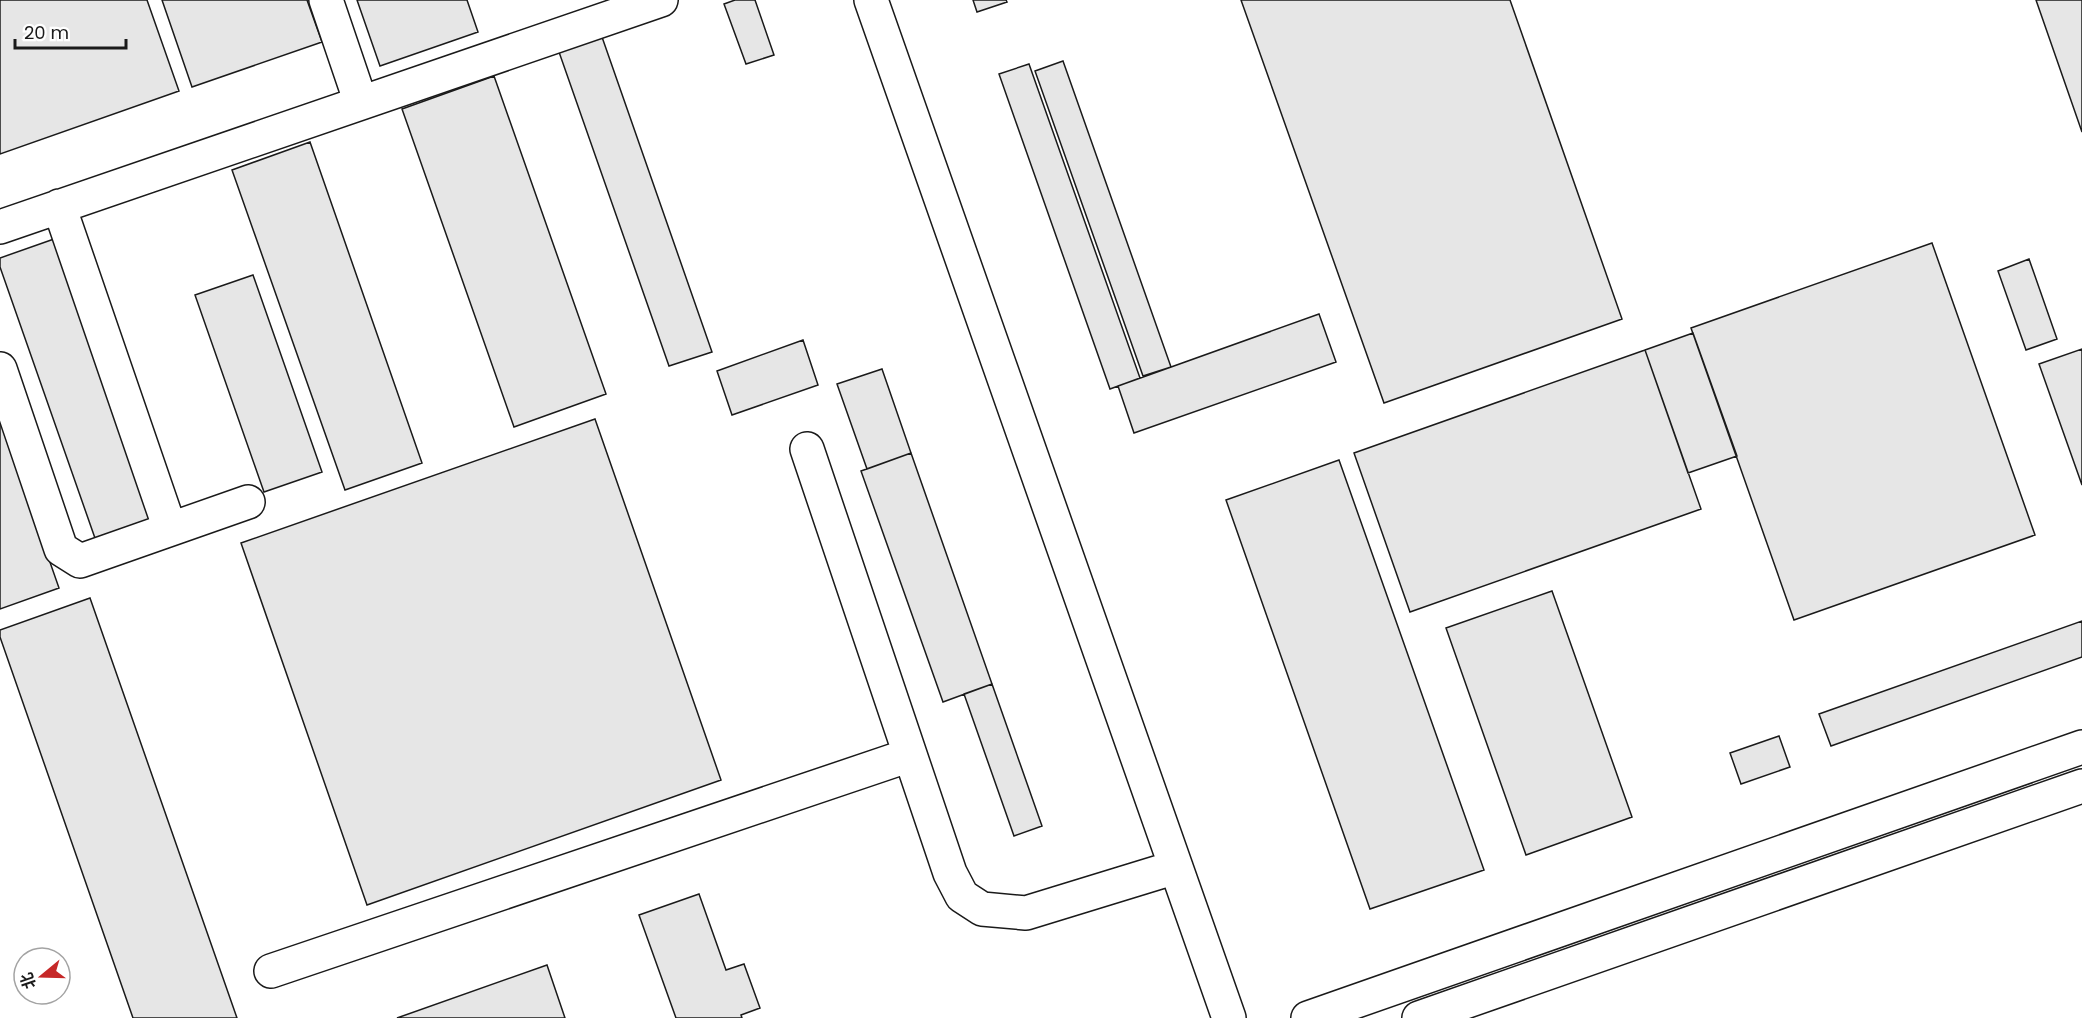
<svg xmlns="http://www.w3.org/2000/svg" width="2082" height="1018" viewBox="0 0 2082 1018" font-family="Poppins,'Noto Sans SC',sans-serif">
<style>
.building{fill:#e6e6e6;stroke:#1a1a1a;stroke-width:1.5}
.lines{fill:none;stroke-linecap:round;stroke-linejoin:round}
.minor-casing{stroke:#1a1a1a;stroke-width:36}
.minor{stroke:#fff;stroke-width:33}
</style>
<rect width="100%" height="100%" fill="#fff"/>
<path class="building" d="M0 0H147L179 91 0 154Z
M162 0H307L322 42 192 87Z
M357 0H467L478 32 380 66Z
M735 0H755L774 55 746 64 724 4Z
M973 0H1006L1007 2 977 12Z
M1241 0H1510L1622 319 1384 403Z
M2036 0H2082V132Z
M602 37 712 352 669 366 559 52Z
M1063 61 1171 367 1143 376 1035 71Z
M1029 64 1140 378 1110 389 999 74Z
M494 76 606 394 514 427 402 109Z
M310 142 422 463 345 490 232 170Z
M54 239 153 521 96 541 0 267V258Z
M1932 243 2035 535 1794 620 1691 328Z
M2029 259 2057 339 2026 350 1998 271Z
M253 275 322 472 264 492 195 295Z
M1319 314 1336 362 1134 433 1118 386Z
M1693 333 1737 456 1688 473 1645 350Z
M803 340 818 385 732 415 717 371Z
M2082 349V485L2039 364Z
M1645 350 1701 509 1410 612 1354 453Z
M882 369 911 453 867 469 837 384Z
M0 419 59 588 0 609Z
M595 419 721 780 367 905 241 543Z
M911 453 992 684 943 702 861 471Z
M1339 460 1484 870 1370 909 1226 500Z
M1552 591 1632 817 1526 855 1446 628Z
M90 598 237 1018H133L0 637V630Z
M2082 621V657L1831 746 1819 714Z
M992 684 1042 826 1014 836 964 694Z
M1779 736 1790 767 1741 784 1730 753Z
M699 894 726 970 744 964 760 1008 741 1015 742 1018H676L639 915Z
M547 965 565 1018H397Z"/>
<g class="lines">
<defs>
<path id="minor" d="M326 0 361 103
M871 0 1229 1018
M59 206 170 529
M0 227 661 0
M0 369 61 549 80 561 248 502
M807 449 950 873 962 896 982 909 1026 913 1176 867
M271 971 910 755
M1308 1018 2082 747
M1419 1018 2082 786"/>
</defs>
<use href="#minor" class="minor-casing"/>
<use href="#minor" class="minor"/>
</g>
<g transform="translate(42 976) rotate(251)"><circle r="28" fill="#ffffff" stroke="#a3a3a3" stroke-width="1.5"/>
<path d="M0-4.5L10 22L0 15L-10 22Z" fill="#c62828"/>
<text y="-9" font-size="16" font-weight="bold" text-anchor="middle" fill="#1a1a1a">北</text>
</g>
<path d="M15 39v9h111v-9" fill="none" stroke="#1a1a1a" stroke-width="3"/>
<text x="24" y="39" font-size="18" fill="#1a1a1a" stroke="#ffffff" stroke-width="4.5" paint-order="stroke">20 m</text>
</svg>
